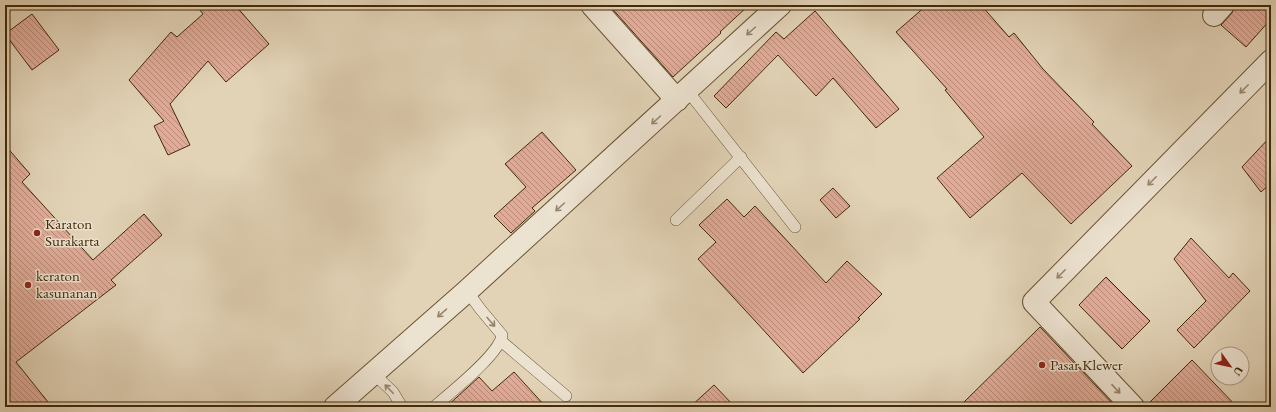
<svg xmlns="http://www.w3.org/2000/svg" width="1276" height="412" viewBox="0 0 1276 412" font-family="'EB Garamond',serif">
<style>
.building{fill:url(#building-back-hatch);stroke:#432a07}
.lines{fill:none;stroke-linecap:round;stroke-linejoin:round}
.service-casing{stroke:#6b5433;stroke-width:12}
.minor-casing{stroke:#6b5433;stroke-width:24}
.service{stroke:#ece2d0;stroke-width:11}
.minor{stroke:#ece2d0;stroke-width:22}
.oneway{stroke:#98866c}
.poi-dot{fill:#8f2418;stroke:#ece2d0;stroke-width:1.5}
.labels{text-anchor:middle;stroke-width:3;stroke-linejoin:round;paint-order:stroke}
.poi-label{font-size:15px;fill:#432a07;stroke:#ece2d0;text-anchor:start}
</style>
<defs>
<pattern id="building-back-hatch" width="6" height="6" patternUnits="userSpaceOnUse"><rect width="6" height="6" fill="#e1ab98"/><path d="M-1 5l2 2M0 0l6 6M5-1l2 2" fill="none" stroke="#b88b7a"/></pattern>
</defs>
<rect width="100%" height="100%" fill="#e2d3b7"/>
<filter id="stains"><feTurbulence type="fractalNoise" baseFrequency=".005" numOctaves="4"/><feColorMatrix values="0 0 0 0 .2 0 0 0 0 .09 0 0 0 0 .02 0 0 0 .5 -.17"/></filter>
<radialGradient id="worn" r=".72"><stop offset=".6" stop-color="#630" stop-opacity="0"/><stop offset="1" stop-color="#630" stop-opacity=".3"/></radialGradient>
<path class="building" d="M196 5H235L269 44 226 82 208 61 170 104 190 145 168 155 154 126 164 121 129 80 171 32 177 37 203 14Z
M609 5H749L720 32 721 33 673 77Z
M927 5H981L1009 37 1014 33 1043 69 1094 122 1092 124 1132 166 1071 224 1022 173 970 218 937 178 984 137 945 90 947 89 896 32Z
M1235 5H1271V19L1246 47 1221 25 1232 13Z
M815 11 899 109 876 128 833 78 816 96 778 55 726 108 714 96 776 32 784 39Z
M32 14 59 50 32 70 5 34Z
M542 132 576 170 532 208 535 211 511 233 494 216 526 187 505 164Z
M1271 136V183L1261 192 1242 167Z
M5 145 30 174 22 182 93 260 144 214 162 235 111 280 116 285 16 362 52 407H5Z
M833 188 850 206 836 218 820 200Z
M727 199 744 217 755 206 826 283 847 261 882 294 858 318 860 319 803 373 698 259 716 242 699 225Z
M1191 238 1229 278 1233 273 1250 291 1194 348 1177 330 1206 301 1174 259Z
M1106 277 1150 321 1122 349 1079 305Z
M1040 327 1116 407H959Z
M1192 360 1237 407H1145Z
M514 372 546 407H446L479 377 492 391Z
M714 385 735 407H690Z"/>
<g class="lines">
<defs>
<path id="service" d="M687 90 795 227
M676 220 741 157
M501 341 566 396
M374 374 393 392 402 407
M434 407C450 393 500 354 502 335L481 310 467 291"/>
<path id="minor" d="M592 5 677 100
M1214 15 1223 5
M335 407 467 291 780 5
M1133 407 1034 302 1271 61"/>
</defs>
<use href="#service" class="service-casing"/>
<use href="#minor" class="minor-casing"/>
<use href="#service" class="service"/>
<use href="#minor" class="minor"/>
</g>
<defs><path id="oneway-shaft" d="M-6 0H5M1.5-3L5.5 0L1.5 3" fill="none" stroke-width="1.6" stroke-linecap="round" stroke-linejoin="round"/></defs>
<g class="oneway">
<use href="#oneway-shaft" transform="translate(751 31) rotate(138)"/>
<use href="#oneway-shaft" transform="translate(1244 89) rotate(135)"/>
<use href="#oneway-shaft" transform="translate(656 120) rotate(138)"/>
<use href="#oneway-shaft" transform="translate(1152 181) rotate(135)"/>
<use href="#oneway-shaft" transform="translate(560 207) rotate(138)"/>
<use href="#oneway-shaft" transform="translate(1061 274) rotate(135)"/>
<use href="#oneway-shaft" transform="translate(442 313) rotate(139)"/>
<use href="#oneway-shaft" transform="translate(491 322) rotate(49)"/>
<use href="#oneway-shaft" transform="translate(389 389) rotate(-134)"/>
<use href="#oneway-shaft" transform="translate(1116 389) rotate(47)"/>
</g>
<g class="poi-dot">
<circle cx="37" cy="233" r="4"/>
<circle cx="28" cy="285" r="4"/>
<circle cx="1042" cy="365" r="4"/>
</g>
<g class="labels">
<g class="poi-label">
<text x="45" y="229">Karaton<tspan x="45" dy="17">Surakarta</tspan></text>
<text x="36" y="281">keraton<tspan x="36" dy="17">kasunanan</tspan></text>
<text x="1050" y="370">Pasar Klewer</text>
</g>
</g>
<rect width="1276" height="412" fill="none" stroke="#e2d3b7" stroke-width="20"/>
<rect x="6" y="6" width="1264" height="400" fill="none" stroke="#432a07" stroke-width="2"/>
<rect x="10" y="10" width="1256" height="392" fill="none" stroke="#432a07"/>
<g transform="translate(1230 366) rotate(123)"><circle r="19" fill="#ece2d0" stroke="#a89880"/>
<path d="M0-3L7 15L0 10L-7 15Z" fill="#8f2418"/>
<text y="-6" font-size="11" font-weight="bold" text-anchor="middle" fill="#432a07">U</text>
</g>
<rect width="100%" height="100%" filter="url(#stains)"/>
<rect width="100%" height="100%" fill="url(#worn)"/>
</svg>
